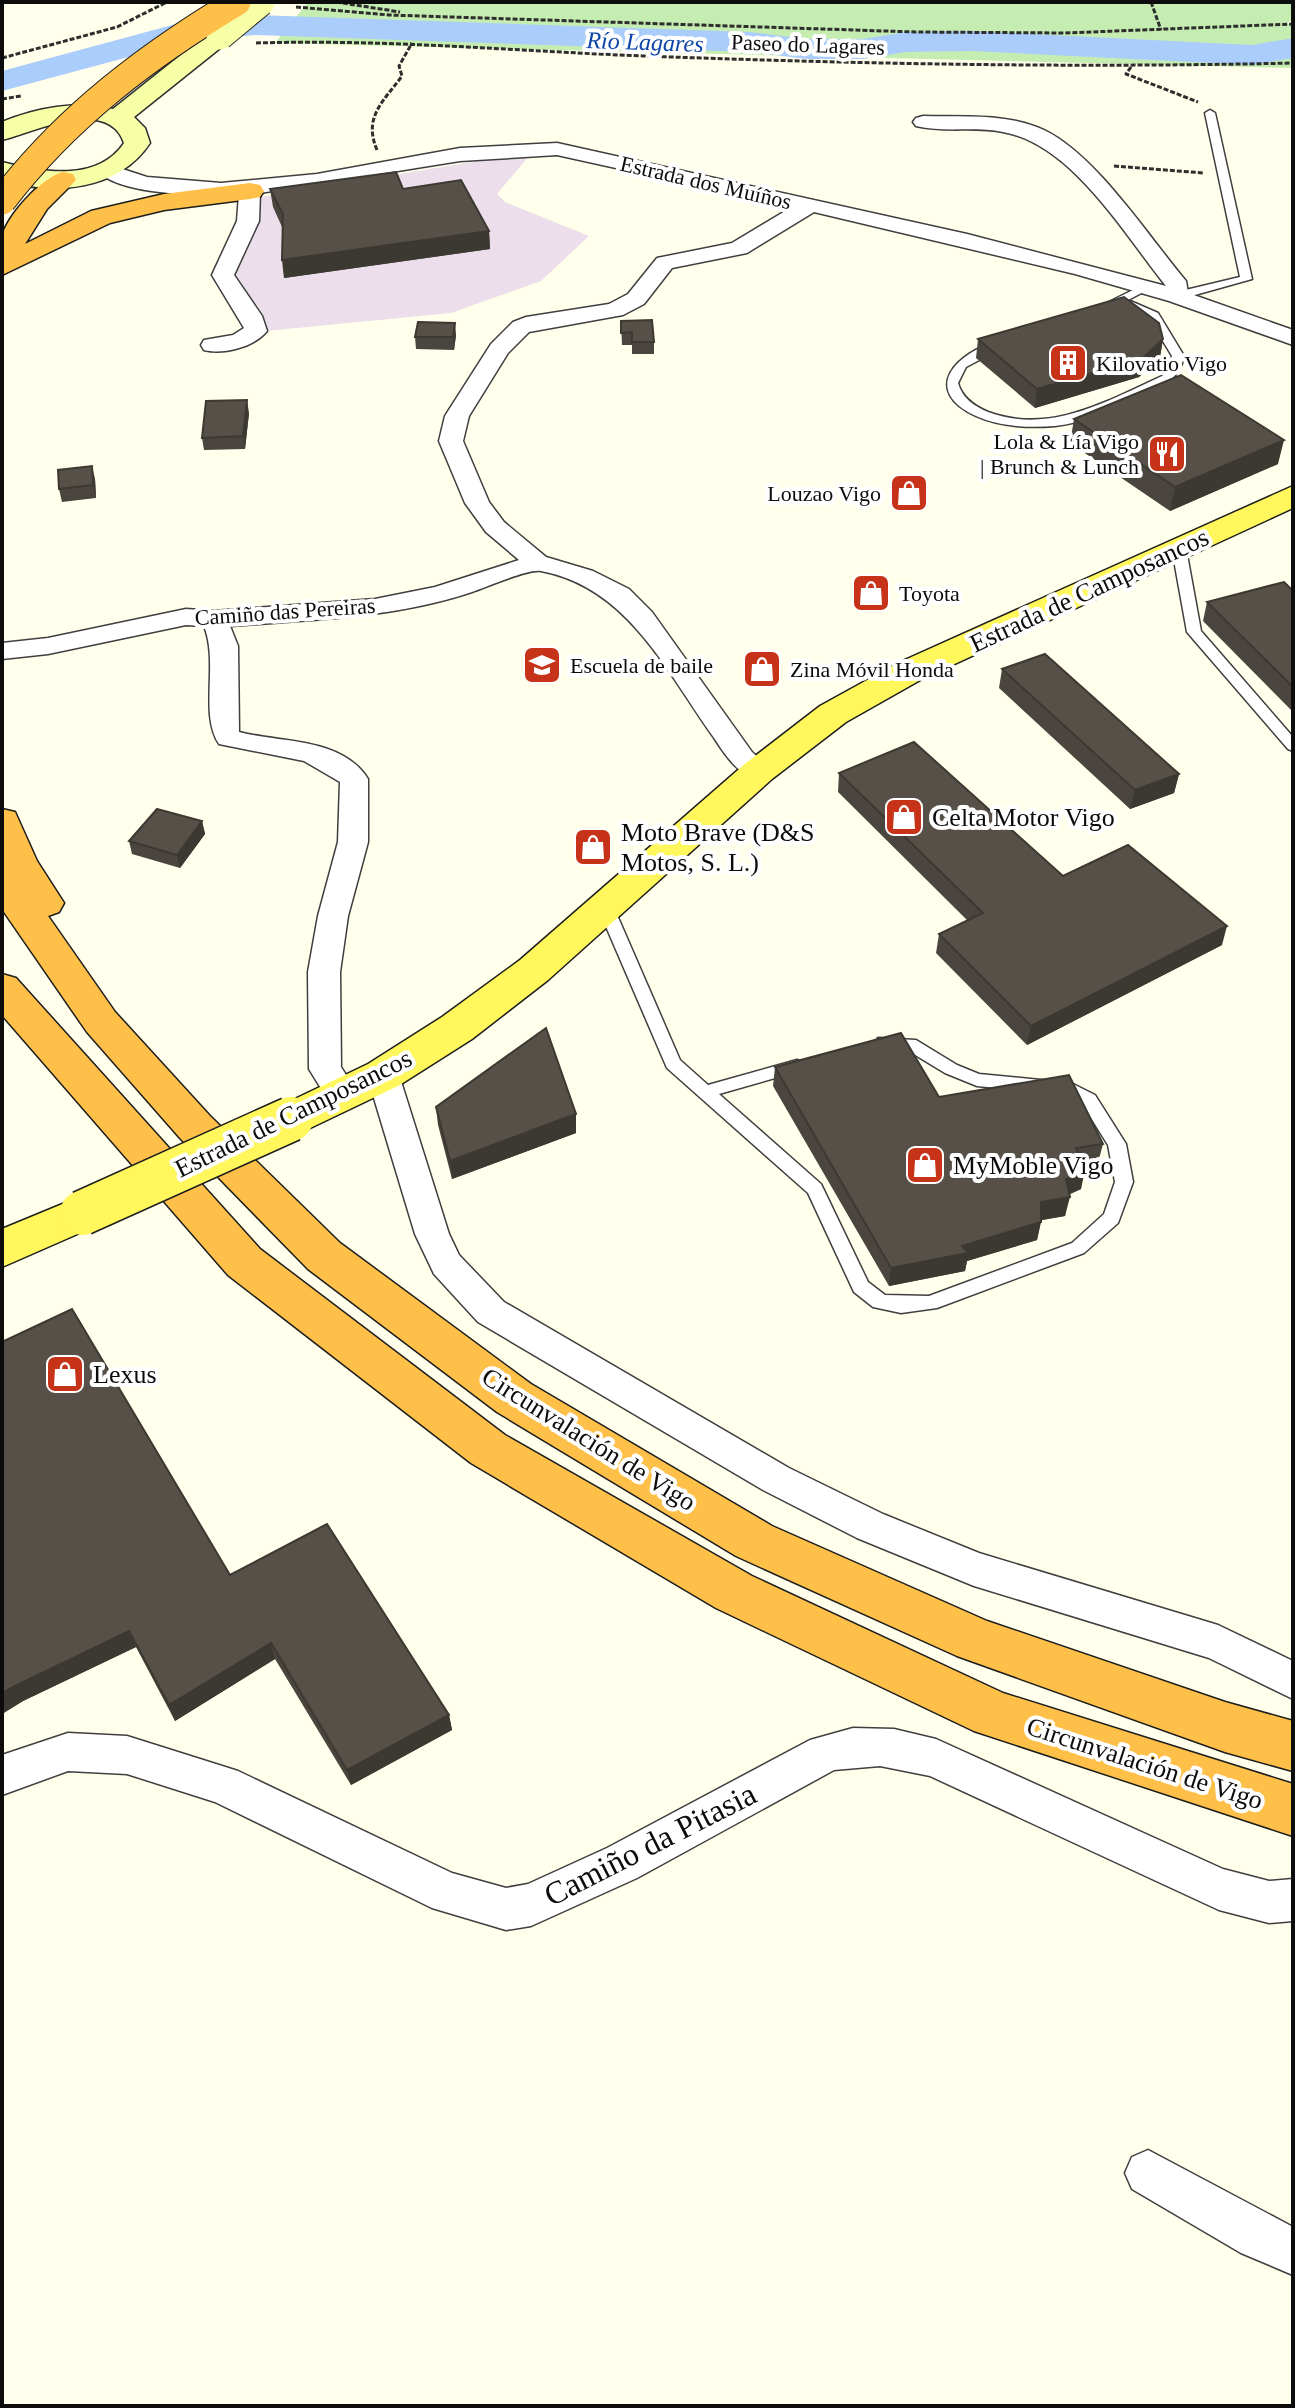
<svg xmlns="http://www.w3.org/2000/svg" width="1295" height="2408" viewBox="0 0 1295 2408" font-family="Georgia,serif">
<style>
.industrial{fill:#ecdfeb}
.green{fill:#c5edb2}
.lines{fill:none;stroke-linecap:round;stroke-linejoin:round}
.river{fill:#abcdfb;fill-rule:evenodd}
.lane-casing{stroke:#3f3f3f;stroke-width:3}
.street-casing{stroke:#3f3f3f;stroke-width:3}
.secondary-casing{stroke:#2e2e2e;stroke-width:3}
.primary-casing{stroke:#1d1d1d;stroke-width:3}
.highway-casing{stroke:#1d1d1d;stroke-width:3}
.path{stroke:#2e2e2e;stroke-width:3;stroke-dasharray:5 2;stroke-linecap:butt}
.lane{fill:#fff;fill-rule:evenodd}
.street{fill:#fff;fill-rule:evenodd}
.secondary{fill:#f7ffa6;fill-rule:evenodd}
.primary{fill:#fff75b;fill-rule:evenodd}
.highway{fill:#ffc049;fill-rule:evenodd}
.secondary-bridge-casing{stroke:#2e2e2e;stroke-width:29;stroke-linecap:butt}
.primary-bridge-casing{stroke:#1d1d1d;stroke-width:47;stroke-linecap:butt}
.highway-bridge-casing{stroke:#1d1d1d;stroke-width:29;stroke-linecap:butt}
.secondary-bridge{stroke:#f7ffa6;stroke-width:27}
.primary-bridge{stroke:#fff75b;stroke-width:44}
.highway-bridge{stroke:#ffc049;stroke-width:27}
.wall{fill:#4a453e}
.shaded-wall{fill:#3c3832}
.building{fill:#565048;stroke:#3c3832;stroke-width:2}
.labels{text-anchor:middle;stroke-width:8;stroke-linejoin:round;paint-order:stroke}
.far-street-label{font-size:22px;fill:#0c0c0c;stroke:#fff}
.far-poi-label{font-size:22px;fill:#0c0c0c;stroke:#fff;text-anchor:start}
.far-water-label{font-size:24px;font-style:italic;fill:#0c45a8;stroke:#fff}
.street-label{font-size:26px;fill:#0c0c0c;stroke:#fff}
.poi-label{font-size:26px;fill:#0c0c0c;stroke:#fff;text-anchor:start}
.near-street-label{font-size:32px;fill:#0c0c0c;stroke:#fff}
</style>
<rect width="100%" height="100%" fill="#ffffeb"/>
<path class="industrial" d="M529 156 497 194 505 202 589 236 541 281 451 313 266 331 233 287V257L249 235 261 197 490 159Z"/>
<path class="green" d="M308 2H1293V19L1285 25 1293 23V68L275 43Z"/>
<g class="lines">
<path class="river" d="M256 15 750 32 807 39H863L906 32 972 31 1252 45 1293 38V58L1252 65 972 51 906 52 863 59H807L750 52 256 35 188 41 2 91V71L187 21Z"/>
<defs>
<path id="lane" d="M1210 110 1215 113 1252 279 1177 300 1173 299V293L1240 277 1205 113Z
M1141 286 1151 288 1128 300 1158 313 1184 356C1179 382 1159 387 1136 398 1111 410 1084 423 1055 426 1030 428 1000 427 976 416 920 390 956 353 998 341L1004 345 1002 348 966 367 958 383C962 398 974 406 988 412 1050 435 1107 401 1162 376L1169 369 1172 356 1149 318 1119 305 1105 311 1099 307Z
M1179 545 1186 549 1201 631 1293 737V751L1288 749 1187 632 1172 549Z
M606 902 614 908 680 1060 708 1085 797 1060 803 1062 806 1066 803 1070 719 1094 821 1184 868 1282 885 1295 929 1296 1072 1243 1104 1214 1115 1182 1108 1145 1083 1105 1067 1095 977 1086 945 1073 907 1050 878 1046 876 1042 878 1038 916 1040 957 1065 979 1074 1071 1083 1095 1095 1126 1144 1133 1182 1118 1223 1084 1253 937 1308 901 1313 873 1307 854 1292 808 1193 667 1068 598 908Z"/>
<path id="street" d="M923 116C962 117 1008 113 1044 130 1096 155 1148 236 1186 281L1188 293 1293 330V345L1169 301 1075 274 814 212 747 253 672 268 644 304 623 315 529 332 508 353 469 416 463 441 489 502 504 522 546 557 593 571 629 589 652 612 752 752 773 771 769 778 759 780C736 774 725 754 712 735 666 670 627 587 541 571 527 569 487 587 472 592 394 618 311 620 230 626L238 646 239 732C281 743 342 737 368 779V842L348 916 340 972 341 1067 358 1094 354 1103 342 1106 330 1103 309 1069 308 972 318 916 338 842 340 782 304 761 219 744C199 714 219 663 204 626L186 625 48 654 2 659V643L48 638 186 609 214 611 375 599 435 587 519 560 486 532 465 503 439 441 445 416 491 344 513 322 526 317 609 304 628 294 657 258 732 243 792 207 557 155 460 161 260 193 259 221 234 275 262 316 267 331C254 347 224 355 204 350L201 345 204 340 233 335 244 328 212 275 237 221 239 194C207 196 118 196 97 170L107 164 147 177 221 183 317 174 460 148 557 143 967 234 1166 286C1124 234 1072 144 1003 132 974 126 944 133 916 126L913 122 916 118Z
M383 1063 394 1067 399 1075 449 1234 459 1255 504 1302 789 1468 883 1514 979 1553 1218 1625 1293 1661V1699L1209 1658 974 1586 857 1538 763 1490 478 1322 434 1274 415 1234 367 1075 372 1067Z
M853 1728 894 1729 936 1739 1223 1869 1269 1881 1293 1879V1921L1269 1923 1219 1910 930 1776 880 1766 834 1770 637 1878 531 1926 506 1930 432 1908 215 1802 127 1774 68 1771 2 1795V1755L68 1733 127 1736 238 1771 452 1873 506 1888 528 1884 607 1848 810 1740Z
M1148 2150 1293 2227V2275L1241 2253 1132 2189 1125 2173 1132 2157Z"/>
<path id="secondary" d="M220 29 232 36 229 41 134 117 145 128 150 143C119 190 53 197 2 179V162C41 172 97 183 124 143 108 96 34 132 2 140V122C35 108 77 100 113 109L211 31Z"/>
<path id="primary" d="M1293 486V508L922 679 846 722 772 779 548 980 472 1039 398 1086 306 1130 291 1135 276 1130 270 1119 276 1108 368 1064 442 1017 520 960 746 763 820 706 898 663Z
M82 1196 98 1201 104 1213 98 1225 2 1267V1229Z"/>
<path id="highway" d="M63 172 73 174 76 180 47 209 25 244 91 211 164 194 250 183 260 185 264 191 260 197 250 199 164 210 110 223 2 275C2 263 0 246 2 236 8 215 42 177 63 172Z
M2 809 15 812 37 861 64 903 59 912 48 916 115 1012 210 1116 340 1243 531 1384 772 1526 987 1621 1225 1702 1293 1721V1771L1225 1752 957 1656 736 1556 497 1412 308 1269 180 1138 87 1032 2 909Z
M2 974 16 978 260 1249 505 1435 752 1576 1003 1693 1293 1784V1836L974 1731 716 1608 471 1463 228 1275 2 1015Z"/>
</defs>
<use href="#lane" class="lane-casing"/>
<use href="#street" class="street-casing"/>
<use href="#secondary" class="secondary-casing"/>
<use href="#primary" class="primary-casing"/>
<use href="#highway" class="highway-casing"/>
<path class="path" d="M336 2 400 12
M1151 2 1161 30
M296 7 389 15 916 32 1065 33 1293 24
M256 43C386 39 514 51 644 56 860 64 1076 68 1293 63
M2 58 117 27 167 2
M1131 67 1126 74 1198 102
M2 99 21 96
M377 150C363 117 383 102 402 76L399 66 412 43
M1114 166 1204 173"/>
<use href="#lane" class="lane"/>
<use href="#street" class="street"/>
<use href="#secondary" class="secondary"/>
<use href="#primary" class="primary"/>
<use href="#highway" class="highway"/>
<defs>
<path id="secondary-bridge" d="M220 36 261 2"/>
<path id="primary-bridge" d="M82 1213 291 1119"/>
<path id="highway-bridge" d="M2 201C66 117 147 56 237 2"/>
</defs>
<use href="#secondary-bridge" class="secondary-bridge-casing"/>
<use href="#primary-bridge" class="primary-bridge-casing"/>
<use href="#highway-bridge" class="highway-bridge-casing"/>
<use href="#secondary-bridge" class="secondary-bridge"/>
<use href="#primary-bridge" class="primary-bridge"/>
<use href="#highway-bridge" class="highway-bridge"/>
</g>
<path class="wall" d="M270 189H403L489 231 490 249 284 278 282 227 273 207Z
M621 321 654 342V354H632V345H622Z
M456 335 454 350 416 349 415 337Z
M978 339H1163L1160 357 1139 377 1035 408 976 358Z
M249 413 245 449 204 450 202 438Z
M1074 419 1278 464 1170 511 1070 443Z
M95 479 96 498 62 502 59 489Z
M1293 591V712L1203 621 1207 602Z
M1002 669 1179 774 1174 793 1130 809 999 688Z
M839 773 1063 876 1222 945 1027 1045 936 953 939 934 968 921 838 792Z
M202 821 205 834 180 868 132 854 129 841Z
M775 1067 939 1097 1103 1144 1098 1163 1083 1165 1081 1189 1069 1194 1065 1216 1041 1220 1037 1240 967 1261 965 1271 889 1286 773 1086Z
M436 1107 576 1133 452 1179 438 1125Z
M2 1342 230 1575 449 1715 452 1730 351 1785 275 1659 175 1721 136 1647 23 1701 2 1714Z"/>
<path class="shaded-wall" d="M489 231 490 249 284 278 282 260Z
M455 323 456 335 454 350 453 337Z
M1163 339 1160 357 1139 377 1035 408 1037 389Z
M247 400 249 413 245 449 243 436Z
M1284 440 1278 464 1170 511 1175 487Z
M92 466 95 479 96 498 93 485Z
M1179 774 1174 793 1130 809 1135 790Z
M202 821 205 834 180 868 177 855Z
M1227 926 1222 945 1027 1045 1031 1026Z
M576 1114V1133L452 1179 450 1161Z
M1085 1170 1081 1189 1062 1198 1066 1179Z
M1070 1197 1065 1216 1037 1221 1041 1202Z
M1041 1222 1037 1240 967 1261 965 1271 889 1286 891 1268Z
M129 1631 136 1647 23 1701 2 1714V1693L15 1686Z
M271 1643 275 1659 175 1721 169 1705Z
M449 1715 452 1730 351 1785 347 1770Z"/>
<path class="building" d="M396 172 403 189 461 180 489 231 282 260 283 214 270 189Z
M1124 297 1159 323 1163 339 1143 358 1037 389 978 339Z
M652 320 654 342H632V332L621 333V321Z
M418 322 455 323 453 337H415Z
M1181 375 1284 440 1175 487 1074 419Z
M247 400 243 436 202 438 206 401Z
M92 466 93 485 59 489 58 470Z
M1284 582 1293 591V687L1207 602Z
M1045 654 1179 774 1135 790 1002 669Z
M914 742 1063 876 1128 845 1227 926 1031 1026 939 934 983 913 839 773Z
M157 809 202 821 177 855 129 841Z
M546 1028 576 1114 450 1161 436 1107Z
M901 1033 939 1097 1069 1075 1103 1144 1076 1148 1085 1170 1066 1179 1070 1197 1041 1202V1222L962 1246 968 1253 891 1268 775 1067Z
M72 1309 230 1575 327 1524 449 1715 347 1770 271 1643 169 1705 129 1631 15 1686 2 1693V1342Z"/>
<defs>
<symbol id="building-square" viewBox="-11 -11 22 22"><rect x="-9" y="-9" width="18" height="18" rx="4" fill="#c73319" stroke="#fff"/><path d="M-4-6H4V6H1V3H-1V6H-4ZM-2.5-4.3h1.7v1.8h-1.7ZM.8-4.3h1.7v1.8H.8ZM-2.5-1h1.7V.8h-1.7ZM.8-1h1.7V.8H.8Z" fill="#fff"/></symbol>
<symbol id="restaurant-square" viewBox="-11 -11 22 22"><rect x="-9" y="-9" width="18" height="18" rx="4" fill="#c73319" stroke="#fff"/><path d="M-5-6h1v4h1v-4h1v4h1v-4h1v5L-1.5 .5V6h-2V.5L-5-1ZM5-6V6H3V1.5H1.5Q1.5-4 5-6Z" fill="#fff"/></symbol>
<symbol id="shop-square" viewBox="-11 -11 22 22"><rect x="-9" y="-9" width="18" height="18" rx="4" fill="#c73319" stroke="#fff"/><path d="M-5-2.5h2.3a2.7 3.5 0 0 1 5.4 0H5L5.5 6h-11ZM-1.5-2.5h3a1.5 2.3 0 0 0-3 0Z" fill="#fff"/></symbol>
<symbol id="school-square" viewBox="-11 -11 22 22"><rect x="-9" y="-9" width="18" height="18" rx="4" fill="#c73319" stroke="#fff"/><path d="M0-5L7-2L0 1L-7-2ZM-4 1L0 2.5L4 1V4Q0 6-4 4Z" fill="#fff"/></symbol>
</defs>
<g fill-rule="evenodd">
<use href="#building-square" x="1046" y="341" width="44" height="44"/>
<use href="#restaurant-square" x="1145" y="432" width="44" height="44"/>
<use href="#shop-square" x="887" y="471" width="44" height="44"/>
<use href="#shop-square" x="849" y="571" width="44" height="44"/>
<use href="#school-square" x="520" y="643" width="44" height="44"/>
<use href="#shop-square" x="740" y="647" width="44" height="44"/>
<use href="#shop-square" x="882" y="795" width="44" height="44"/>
<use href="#shop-square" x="571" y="825" width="44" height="44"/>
<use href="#shop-square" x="903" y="1143" width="44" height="44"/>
<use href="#shop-square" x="43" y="1352" width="44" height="44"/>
</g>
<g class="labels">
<g class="far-street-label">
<text transform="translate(808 44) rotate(2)" y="8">Paseo do Lagares</text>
<text transform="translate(706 182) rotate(13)" y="8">Estrada dos Muíños</text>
<text transform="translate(285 611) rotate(-4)" y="8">Camiño das Pereiras</text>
</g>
<g class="far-poi-label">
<text x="1096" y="371">Kilovatio Vigo</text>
<text x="1139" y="449" text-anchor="end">Lola &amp; Lía Vigo<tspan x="1139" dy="25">| Brunch &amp; Lunch</tspan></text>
<text x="881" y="501" text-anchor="end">Louzao Vigo</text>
<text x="899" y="601">Toyota</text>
<text x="570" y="673">Escuela de baile</text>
<text x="790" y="677">Zina Móvil Honda</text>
</g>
<g class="far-water-label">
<text transform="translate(645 42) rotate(2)" y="8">Río Lagares</text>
</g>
<g class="street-label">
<text transform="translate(1089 590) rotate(-25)" y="9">Estrada de Camposancos</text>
<text transform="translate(293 1113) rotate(-26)" y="9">Estrada de Camposancos</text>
<text transform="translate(589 1439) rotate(32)" y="9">Circunvalación de Vigo</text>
<text transform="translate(1145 1763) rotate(18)" y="9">Circunvalación de Vigo</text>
</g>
<g class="poi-label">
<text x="932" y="826">Celta Motor Vigo</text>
<text x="621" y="841">Moto Brave (D&amp;S<tspan x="621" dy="30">Motos, S. L.)</tspan></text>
<text x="953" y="1174">MyMoble Vigo</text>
<text x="93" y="1383">Lexus</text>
</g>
<g class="near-street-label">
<text transform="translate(650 1844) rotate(-27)" y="11">Camiño da Pitasia</text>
</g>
</g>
<rect width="1295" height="2408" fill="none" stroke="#0c0c0c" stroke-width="8"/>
</svg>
